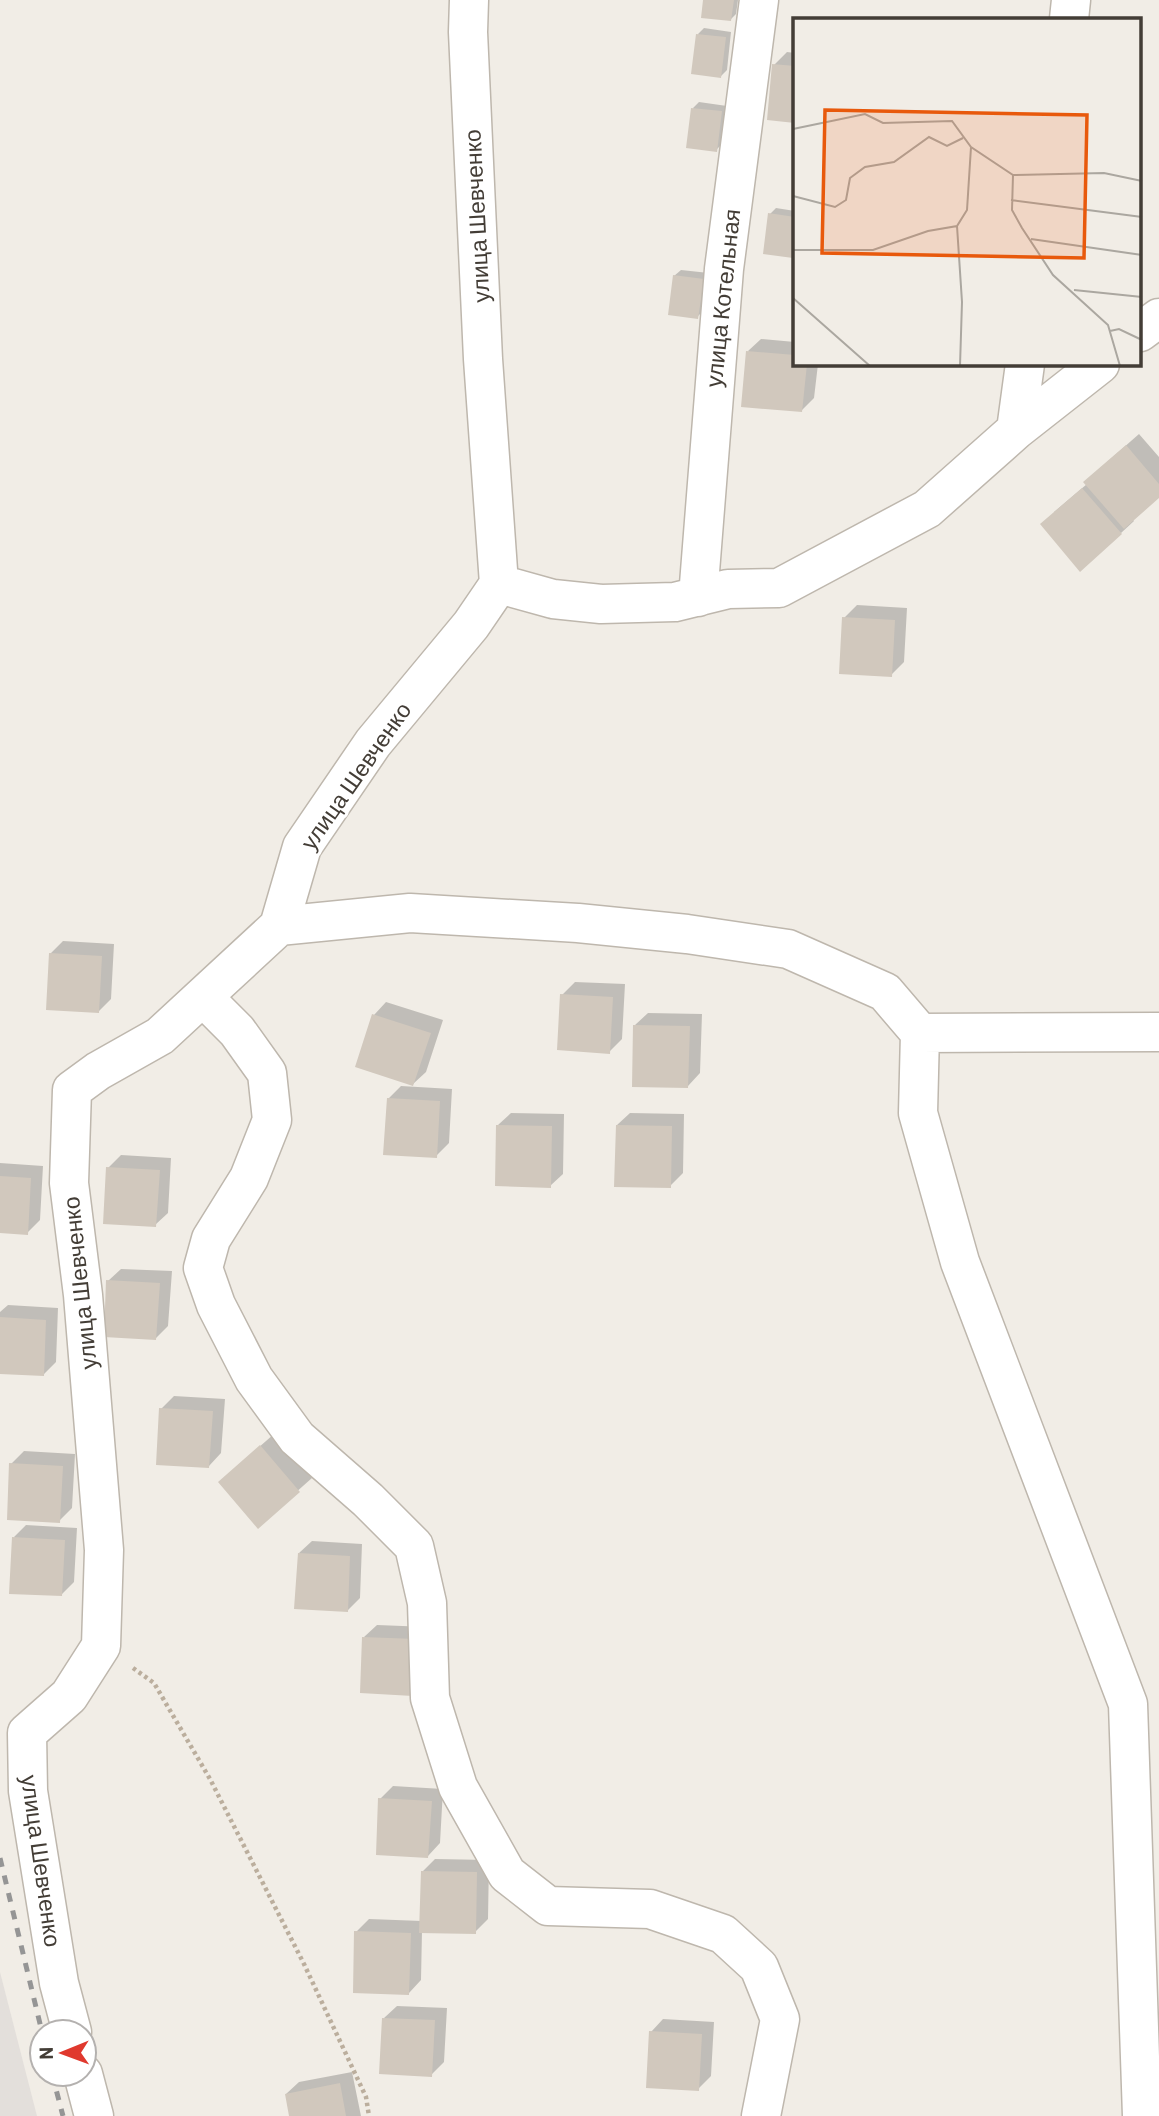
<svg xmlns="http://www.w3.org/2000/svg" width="1159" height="2116" viewBox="0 0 1159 2116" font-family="Barlow,sans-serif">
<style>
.industrial{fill:#e3dfdb}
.shadow{fill:#0003}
.building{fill:#d1c8bd}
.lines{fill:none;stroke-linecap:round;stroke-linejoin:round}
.street-casing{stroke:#beb7ad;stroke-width:41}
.path{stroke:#bbae9d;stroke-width:4.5;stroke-dasharray:3.5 3.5;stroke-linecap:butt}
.street{stroke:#fff;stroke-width:38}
.rail{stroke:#959595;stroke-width:5;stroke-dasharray:9 9;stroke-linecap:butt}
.labels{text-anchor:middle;stroke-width:6;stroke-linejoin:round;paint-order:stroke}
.street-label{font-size:23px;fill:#433d36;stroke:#fff}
.inset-road{fill:none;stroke:#aba7a0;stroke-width:2}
.view{fill:#e8590c;fill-opacity:0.15;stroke:#e8590c;stroke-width:3.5}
.inset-edge{fill:none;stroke:#433d36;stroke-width:3.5}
</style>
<rect width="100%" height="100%" fill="#f1ede6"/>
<path class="industrial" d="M0 1972 37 2116H0Z"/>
<path class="shadow" d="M705 0H738L736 14 730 20Z
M704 28 731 32 727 70 721 76 698 34Z
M787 52 795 53V121L769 118 774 65Z
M699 102 727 106 722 144 716 150 693 108Z
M776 208 795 211V254L793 256 770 214Z
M681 270 709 273 703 311 697 317 674 276Z
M761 339 795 342V364H818L814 398 802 410 748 351Z
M1139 434 1159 457V496L1132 519 1134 521 1121 533 1054 512 1087 484 1098 470Z
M857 605 907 608 904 662 891 675 844 618Z
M63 941 114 944 111 999 99 1011 50 954Z
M575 982 625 984 622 1039 609 1052 562 995Z
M386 1002 443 1020 426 1072 413 1084 374 1015Z
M648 1013 702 1014 700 1073 688 1086 635 1025Z
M401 1086 452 1089 449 1143 436 1156 388 1099Z
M511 1113 564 1114 563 1174 550 1186 498 1125Z
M630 1113 684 1114 683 1173 670 1186 617 1125Z
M121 1155 171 1158 168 1213 155 1225 108 1168Z
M0 1163 43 1166 40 1220 27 1233 0 1232Z
M121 1269 172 1271 168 1326 156 1338 108 1281Z
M8 1305 58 1308 56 1362 43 1375 0 1372V1312Z
M174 1396 225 1399 221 1453 209 1466 161 1409Z
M274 1434 312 1478 258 1526 233 1470Z
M24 1451 75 1454 72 1508 59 1521 11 1464Z
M26 1525 77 1528 74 1582 61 1595 14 1537Z
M312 1541 362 1544 360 1598 347 1611 299 1553Z
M377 1625 428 1627 412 1694 364 1637Z
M393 1786 443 1789 440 1843 428 1856 380 1799Z
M435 1859 489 1860 488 1919 475 1932 422 1931 421 1980 409 1993 356 1932 369 1919 422 1921 423 1871Z
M397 2006 447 2008 444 2062 431 2075 384 2018Z
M663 2019 714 2022 711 2076 698 2089 651 2032Z
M352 2072 361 2116H291L286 2094 299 2082Z"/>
<path class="building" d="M703 0H734L731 21 701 18Z
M696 34 726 37 721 78 691 74Z
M772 64 795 66V123L767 120Z
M691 108 722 111 717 152 686 148Z
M768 213 795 217 793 258 763 254Z
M673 275 704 279 698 319 668 315Z
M746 351 795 355V364H807L802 412 741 407Z
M1126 445 1159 484V498L1124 529 1083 482Z
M1082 488 1122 534 1080 572 1040 524Z
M842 617 895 620 892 677 839 674Z
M49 953 102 956 99 1013 46 1010Z
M560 994 613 997 610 1054 557 1050Z
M372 1014 431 1033 413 1086 355 1067Z
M633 1025 690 1026 688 1088 632 1087Z
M387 1098 440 1101 437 1158 383 1155Z
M496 1125 552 1126 551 1188 495 1186Z
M616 1125 672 1126 671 1188 614 1187Z
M106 1167 160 1170 156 1227 103 1224Z
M0 1176 31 1178 28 1235 0 1233Z
M106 1280 160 1283 156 1340 104 1337Z
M0 1317 46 1320 44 1376 0 1374Z
M159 1408 213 1411 209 1468 156 1465Z
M260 1445 300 1492 258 1529 218 1482Z
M9 1463 63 1466 60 1523 7 1520Z
M12 1537 65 1540 62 1596 9 1594Z
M298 1553 350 1556 348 1612 294 1609Z
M362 1637 416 1639 413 1696 360 1693Z
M378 1798 432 1801 428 1858 376 1855Z
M421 1871 477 1872 476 1934 419 1933Z
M354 1931 411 1933 409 1995 353 1993Z
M382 2018 435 2020 432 2077 379 2074Z
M649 2031 702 2034 699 2091 646 2088Z
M340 2083 346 2116H289L285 2094Z"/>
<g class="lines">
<defs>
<path id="street" d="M1069 19 1071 0
M1140 332 1159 318
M1016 430 1025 364
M499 584 553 599 601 604 675 602 728 589 779 588 927 509 1016 430 1100 364
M698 597 724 269 759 0
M279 926 410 913 578 923 687 934 788 949 885 992 920 1033 918 1113 960 1262 1128 1704 1142 2116
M203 997 237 1031 267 1073 272 1120 249 1178 211 1239 203 1268 216 1305 254 1379 297 1438 368 1500 414 1546 427 1603 430 1698 458 1787 507 1874 548 1906 650 1909 723 1934 759 1967 780 2019 761 2116
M920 1033 1159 1032
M72 2032 59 1983 28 1791 27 1733 69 1696 101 1646 104 1550 83 1295 69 1183 72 1090 98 1071 160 1036 279 926 302 847 373 743 471 625 499 584 483 359 468 32 469 0
M83 2074 94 2116"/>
</defs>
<use href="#street" class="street-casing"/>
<path class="path" d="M133 1668 154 1683 210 1779 304 1964 366 2097 369 2116"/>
<use href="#street" class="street"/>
<path class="rail" d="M0 1858 42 2032
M52 2074 63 2116"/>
</g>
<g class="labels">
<g class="street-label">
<text transform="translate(477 216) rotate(-93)" y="8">улица Шевченко</text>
<text transform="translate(723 298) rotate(-84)" y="8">улица Котельная</text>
<text transform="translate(356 776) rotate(-55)" y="8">улица Шевченко</text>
<text transform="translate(80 1283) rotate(-96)" y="8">улица Шевченко</text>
<text transform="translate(41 1861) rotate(82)" y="8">улица Шевченко</text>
</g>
</g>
<g transform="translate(793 18)">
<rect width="348" height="348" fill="#f1ede6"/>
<path class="inset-road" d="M0 111 72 96 90 105 159 103 178 129 220 157 311 155 349 163M220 157 219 192 229 210 260 257 315 307 327 348M0 178 42 189 53 182 57 160 72 149 101 144 136 119 154 128 170 120M218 182 349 199M164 208 169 284 167 348M238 221 349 237M0 232H80L135 213 164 208 174 192 178 129M281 272 349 279M0 280 77 348M317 313 326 311 349 322"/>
<path class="view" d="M32 92 294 97 291 240 29 235Z"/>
<rect width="348" height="348" class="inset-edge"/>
</g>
<g transform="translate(63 2053) rotate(269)"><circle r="33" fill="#ffffff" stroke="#b4b1af" stroke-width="2"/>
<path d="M0-5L12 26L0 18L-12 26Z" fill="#e0392e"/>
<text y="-10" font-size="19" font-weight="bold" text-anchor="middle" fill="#433d36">N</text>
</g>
</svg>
